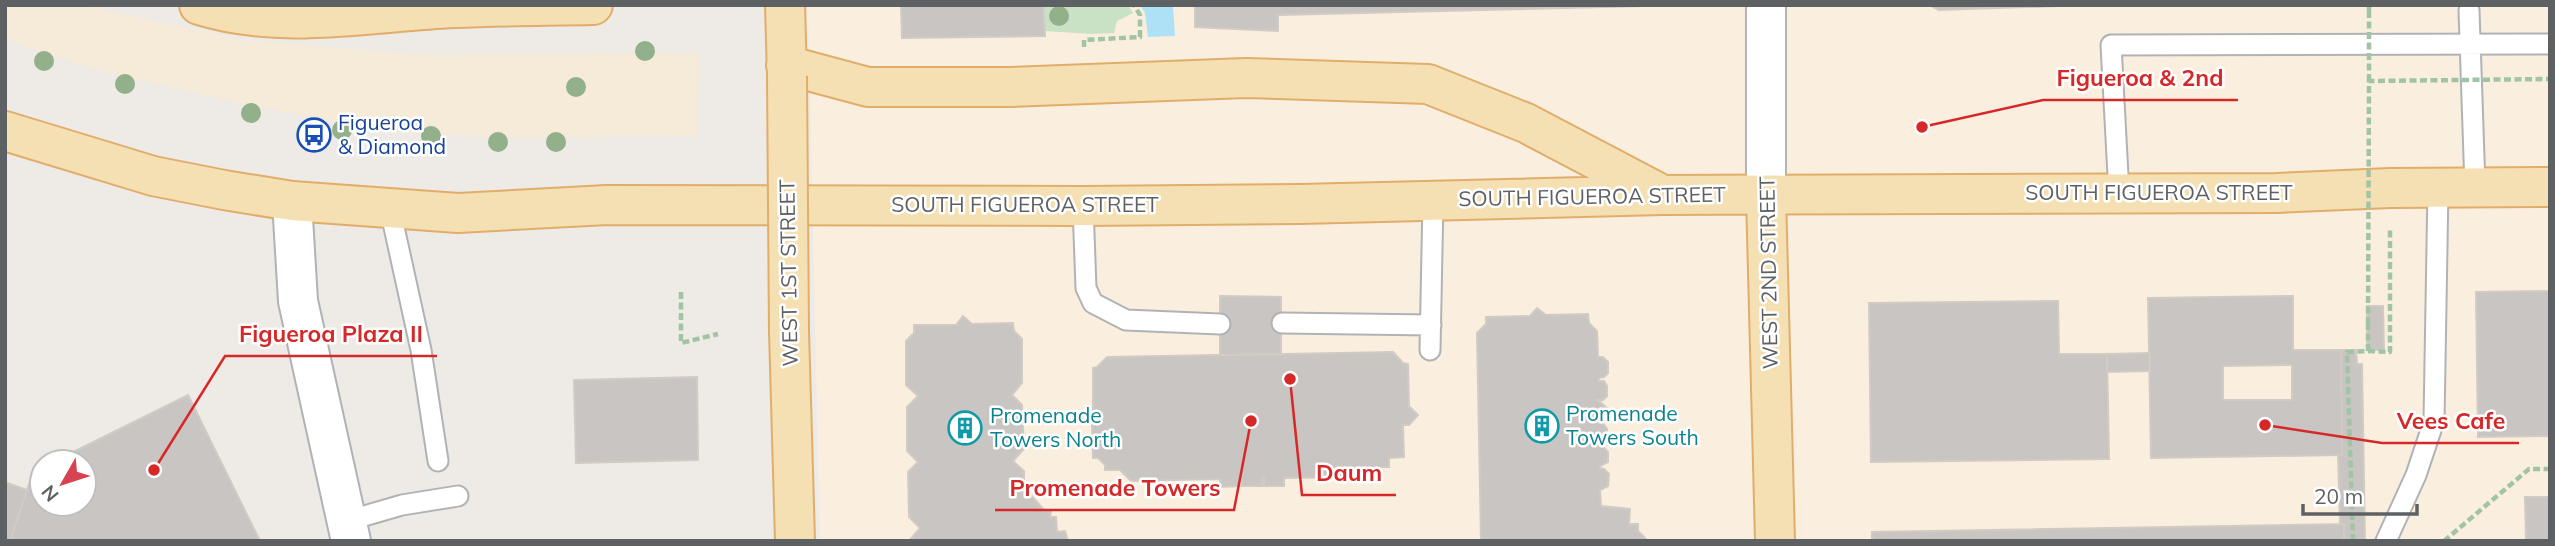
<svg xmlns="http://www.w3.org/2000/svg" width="2555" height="546" viewBox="0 0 2555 546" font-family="Mulish,sans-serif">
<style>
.commercial{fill:#faefde}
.green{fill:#c9e2c5}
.sand{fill:#f6ead8}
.water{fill:#aee1f5}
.building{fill:#c9c5c2;stroke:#d2cbc4;stroke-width:2;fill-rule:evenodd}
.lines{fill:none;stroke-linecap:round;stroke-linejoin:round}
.lane-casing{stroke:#b0b3b6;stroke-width:23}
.street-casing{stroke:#b0b3b6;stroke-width:42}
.secondary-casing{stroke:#b2b5b8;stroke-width:42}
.primary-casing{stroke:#e1ad6b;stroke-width:42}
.path{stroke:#a1c4a5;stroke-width:4.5;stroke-dasharray:7 3.5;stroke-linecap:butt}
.lane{stroke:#fff;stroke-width:19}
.street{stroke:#fff;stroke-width:38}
.secondary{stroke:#fff;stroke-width:38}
.primary{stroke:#f5e0b3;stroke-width:38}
.primary-bridge-casing{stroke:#e1ad6b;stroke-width:42;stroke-linecap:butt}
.path-bridge{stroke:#a1c4a5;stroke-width:4.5;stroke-dasharray:7 3.5;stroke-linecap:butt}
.primary-bridge{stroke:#f5e0b3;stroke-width:38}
.tree{fill:#92b08a}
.labels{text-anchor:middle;stroke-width:5;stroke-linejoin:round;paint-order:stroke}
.transit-label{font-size:21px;fill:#164399;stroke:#fff;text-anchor:start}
.street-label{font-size:21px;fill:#5d6164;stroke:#fff}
.culture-label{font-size:21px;fill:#0d838f;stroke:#fff;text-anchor:start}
.leader{fill:none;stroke:#d62828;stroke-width:2.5}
.callout-dot{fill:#d62828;stroke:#fff;stroke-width:2.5}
.callout-label{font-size:23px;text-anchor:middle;font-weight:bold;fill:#d62828;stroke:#fff;stroke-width:5;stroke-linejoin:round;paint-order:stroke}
</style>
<rect width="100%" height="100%" fill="#eeeae5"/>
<path class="commercial" d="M808 5H2550V541H820Z"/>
<path class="green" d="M1043 5H1128L1133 13 1117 21 1114 33 1092 34 1044 31Z"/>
<path class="sand" d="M5 5H80L250 41 431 55 699 53 698 136 520 138 384 131 235 102 104 72 5 40Z"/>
<path class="water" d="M1140 5 1173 7 1175 36 1148 37 1145 13Z"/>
<path class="building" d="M901 5H1043L1045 36 902 38Z
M1195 5H1645V6L1278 15V31L1195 27Z
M1929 5H2088L1939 10Z
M2550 291V436L2478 437 2476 292Z
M1220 296 1281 297V355H1220Z
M2293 296V350H2341L2342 455 2151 458 2148 298ZM2292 365V400H2223V366Z
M2058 301 2059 354H2107L2109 459 1871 462 1869 303Z
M2367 306H2383L2384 350H2367Z
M1537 308 1546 315 1588 314 1589 323 1597 331 1598 357H1603L1608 362V373L1604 377 1599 378 1598 381H1604L1607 386V396L1603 400H1598L1607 408V418L1599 423H1603L1607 429V439L1603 443H1599L1608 452V462L1600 466V468L1604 469 1609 474 1608 486 1600 490 1601 506 1630 509 1629 524H1638V531L1648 541H1481L1477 333 1486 324V317L1530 316Z
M963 316 972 324 1013 323 1014 331 1022 339V383L1012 395 1022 405 1024 449 1013 461 1024 471V495H1031L1044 510 1051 511 1050 517H1056L1057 532 1065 531 1068 541H909L920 528 909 517 908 472 918 462 907 451V407L918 396 906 385V341L914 333V325H956Z
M2341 350H2356L2357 364H2362L2365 541H2344V524H2340L2338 455H2342Z
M1393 352 1403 363 1408 364 1409 406 1418 415 1409 425H1403L1404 457 1389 458V467H1382L1372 477 1284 478V486H1264V478H1262V486H1242V479H1239L1240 486 1220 487V479L1131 481 1120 470H1105V465L1098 458H1093L1092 423 1087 418 1093 413V368L1097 367 1107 357Z
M2150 353V371L2107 372V354Z
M697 377 698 460 576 463 574 380Z
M188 395 260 541H10L33 472 42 467V504H84V462H53Z
M5 482 27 490 10 541H5Z
M2525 497H2550V541H2526Z
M2344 524V541H1872V532Z"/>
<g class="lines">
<defs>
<path id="lane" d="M2469 10 2475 187
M2119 194 2111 45 2550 44
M1083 206 1086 288 1093 303 1126 320 1220 324
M390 209 421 350 438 461
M1282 323 1431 325
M1430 350 1433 200
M347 521 402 505 458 496
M2386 541 2416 475 2434 421 2438 188"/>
<path id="street" d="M292 201 298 301 351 541"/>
<path id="secondary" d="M1766 5V195"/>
<path id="primary" d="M199 5C281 31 370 12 454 8 500 6 547 6 593 5
M785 5 787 76
M786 65 868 87H1012L1246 78 1428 84 1526 123 1661 194
M5 131 153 176 224 190 292 201 458 213 607 205 1083 206 1300 204 1663 195 2277 193 2390 188 2550 187
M1766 195 1775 541
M789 331 795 541"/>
</defs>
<use href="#lane" class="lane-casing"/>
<use href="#street" class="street-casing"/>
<use href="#secondary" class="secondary-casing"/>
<use href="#primary" class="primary-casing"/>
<path class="path" d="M2369 11V5
M1084 47V40L1140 37V15L1134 5
M681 292V343L718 334
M2368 351 2390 352V227
M2353 541 2347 352 2368 351V324
M2444 541 2529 469H2550"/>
<use href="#lane" class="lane"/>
<use href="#street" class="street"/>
<use href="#secondary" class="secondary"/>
<use href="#primary" class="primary"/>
<defs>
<path id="primary-bridge" d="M787 76 789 331"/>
</defs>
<use href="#primary-bridge" class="primary-bridge-casing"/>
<path class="path-bridge" d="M2369 81V11
M2368 324 2369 81 2550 79"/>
<use href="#primary-bridge" class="primary-bridge"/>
</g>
<g class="tree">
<circle cx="1059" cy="16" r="10"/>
<circle cx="645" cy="51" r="10"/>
<circle cx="44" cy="61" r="10"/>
<circle cx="125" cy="84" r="10"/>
<circle cx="576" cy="87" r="10"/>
<circle cx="251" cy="113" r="10"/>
<circle cx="342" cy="130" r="10"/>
<circle cx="431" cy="136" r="10"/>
<circle cx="498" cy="142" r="10"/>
<circle cx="556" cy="142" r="10"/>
</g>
<defs>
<symbol id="bus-ring" viewBox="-11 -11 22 22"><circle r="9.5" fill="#fff" stroke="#1a4fb4" stroke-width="1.5"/><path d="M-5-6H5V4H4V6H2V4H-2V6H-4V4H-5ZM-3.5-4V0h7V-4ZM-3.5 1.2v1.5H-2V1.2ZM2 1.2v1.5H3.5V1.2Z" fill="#1a4fb4"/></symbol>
<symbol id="building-ring" viewBox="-11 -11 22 22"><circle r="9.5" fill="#fff" stroke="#0f9aa8" stroke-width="1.5"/><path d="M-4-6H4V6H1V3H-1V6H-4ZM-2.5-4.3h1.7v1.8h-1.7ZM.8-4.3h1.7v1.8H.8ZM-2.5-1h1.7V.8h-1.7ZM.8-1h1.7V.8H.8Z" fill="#0f9aa8"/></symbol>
</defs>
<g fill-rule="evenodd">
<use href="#bus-ring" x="295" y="116" width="38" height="38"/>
<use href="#building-ring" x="1523" y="407" width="38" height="38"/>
<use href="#building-ring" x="946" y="409" width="38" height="38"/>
</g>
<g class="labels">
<g class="transit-label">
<text x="338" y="130">Figueroa<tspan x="338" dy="24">&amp; Diamond</tspan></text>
</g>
<g class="street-label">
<text x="2159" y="200">SOUTH FIGUEROA STREET</text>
<text transform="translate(1592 197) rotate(-1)" y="7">SOUTH FIGUEROA STREET</text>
<text x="1025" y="212">SOUTH FIGUEROA STREET</text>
<text transform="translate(789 273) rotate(-91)" y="7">WEST 1ST STREET</text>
<text transform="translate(1769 273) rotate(-91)" y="7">WEST 2ND STREET</text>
</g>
<g class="culture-label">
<text x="1566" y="421">Promenade<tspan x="1566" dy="24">Towers South</tspan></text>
<text x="990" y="423">Promenade<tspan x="990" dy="24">Towers North</tspan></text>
</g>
</g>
<path class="leader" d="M1922 127L2043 100H2238M154 470L225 356H437M2265 425L2382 443H2519M1290 379L1302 495H1396M1251 421L1234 510H995"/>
<g class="callout-dot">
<circle cx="1922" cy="127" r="7"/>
<circle cx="154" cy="470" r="7"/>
<circle cx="2265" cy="425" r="7"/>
<circle cx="1290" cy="379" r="7"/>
<circle cx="1251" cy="421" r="7"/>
</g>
<g class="callout-label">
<text x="2140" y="86">Figueroa &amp; 2nd</text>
<text x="331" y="342">Figueroa Plaza II</text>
<text x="2451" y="429">Vees Cafe</text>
<text x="1349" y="481">Daum</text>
<text x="1115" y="496">Promenade Towers</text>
</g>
<rect width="2555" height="546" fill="none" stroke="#5d6164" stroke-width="14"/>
<g transform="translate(63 483) rotate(231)"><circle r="33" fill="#ffffff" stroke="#bec0c1" stroke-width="2"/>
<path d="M0-5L12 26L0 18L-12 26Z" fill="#d54450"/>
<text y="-10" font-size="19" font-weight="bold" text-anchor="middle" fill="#5d6164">N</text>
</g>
<path d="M2303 504v10h114v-10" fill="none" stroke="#5d6164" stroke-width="3.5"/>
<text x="2314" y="504" font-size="21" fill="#5d6164" stroke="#ffffff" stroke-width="5" paint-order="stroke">20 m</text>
</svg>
